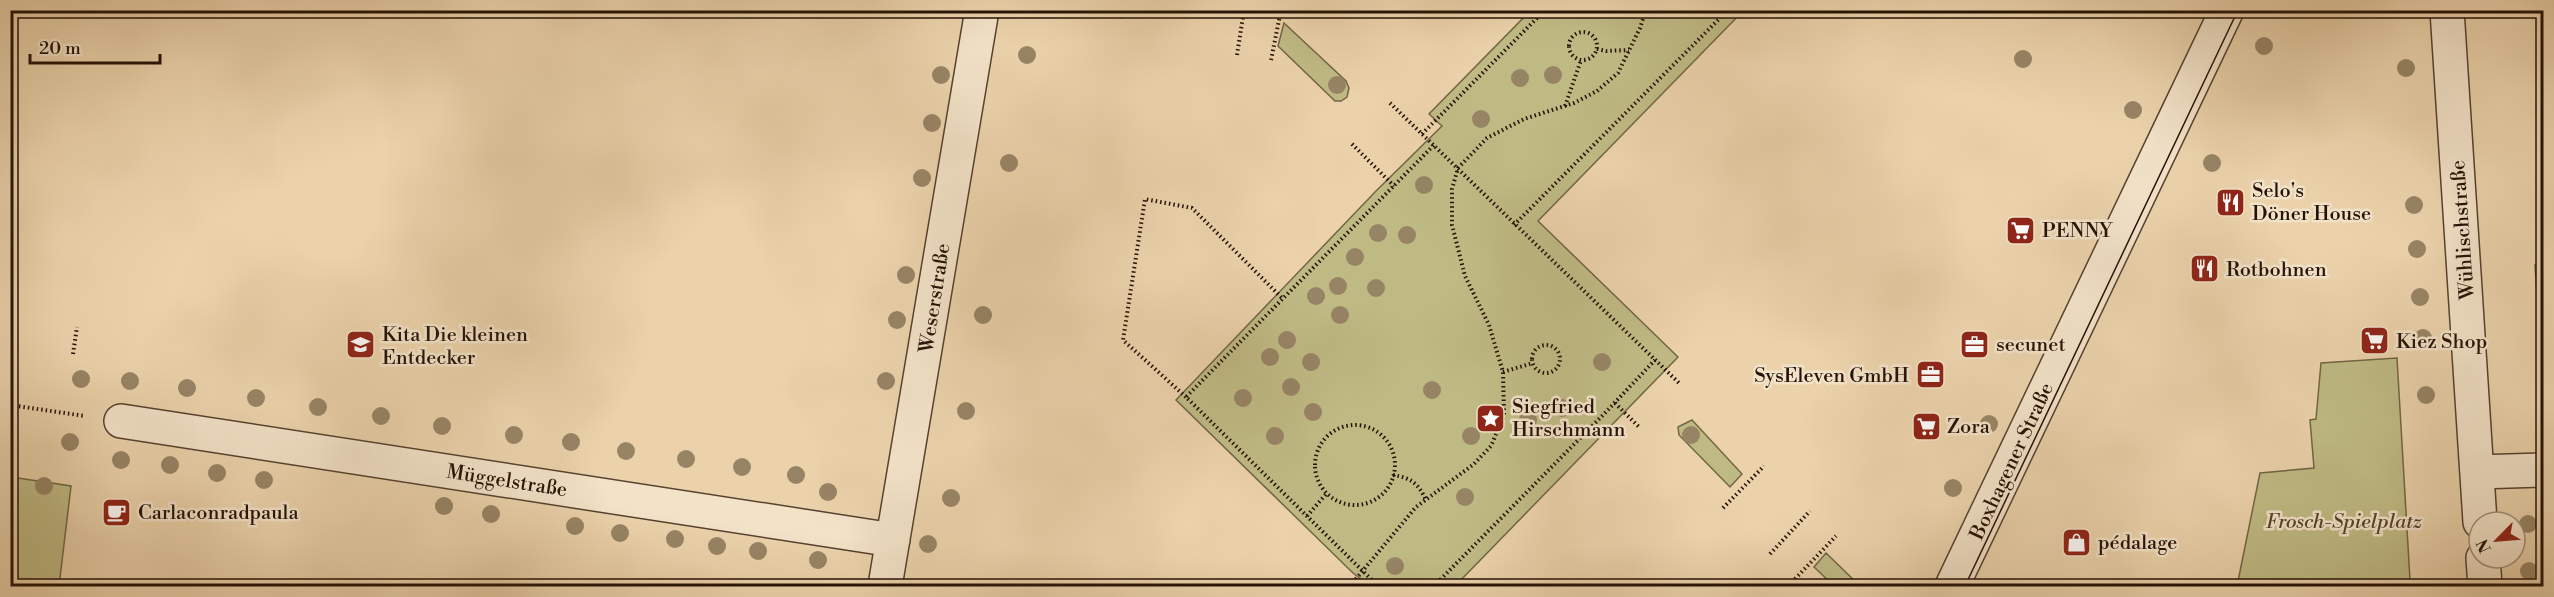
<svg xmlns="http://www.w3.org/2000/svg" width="2554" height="597" viewBox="0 0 2554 597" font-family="'Libre Bodoni',serif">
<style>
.green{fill:#bfba84;stroke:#726645;stroke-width:1.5}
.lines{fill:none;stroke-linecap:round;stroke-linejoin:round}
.minor-casing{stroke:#56422f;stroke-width:36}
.path{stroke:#251206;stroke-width:4;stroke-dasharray:1.5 3;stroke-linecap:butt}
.minor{stroke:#f2e2c8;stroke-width:33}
.tram{stroke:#251206;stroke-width:1.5}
.tree{fill:#978465}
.labels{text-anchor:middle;stroke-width:5;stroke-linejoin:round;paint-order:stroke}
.poi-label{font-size:20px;fill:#251206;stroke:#f2e2c8;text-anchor:start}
.street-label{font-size:20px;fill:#251206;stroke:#f2e2c8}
.park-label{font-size:20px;font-style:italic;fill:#53442c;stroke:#f2e2c8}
</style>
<rect width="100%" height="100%" fill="#ebd2ab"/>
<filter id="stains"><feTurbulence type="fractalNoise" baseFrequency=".00333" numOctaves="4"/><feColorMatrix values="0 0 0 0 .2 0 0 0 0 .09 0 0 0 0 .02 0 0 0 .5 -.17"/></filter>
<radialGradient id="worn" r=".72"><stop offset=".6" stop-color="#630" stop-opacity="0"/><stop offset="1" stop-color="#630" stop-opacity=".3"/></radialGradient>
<path class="green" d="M1078 11H1124L1123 18Z
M1530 11H1743L1538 221 1678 357 1455 586H1370L1353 573 1176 400 1376 191 1442 126 1429 114Z
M1284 23 1346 81 1349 88 1347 97 1341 101H1335L1278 46Z
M2543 264H2544L2543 392 2535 265Z
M2397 358 2410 580 2313 586H2237L2260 473 2314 468 2310 420 2316 419 2321 363Z
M1692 420 1742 474 1730 487 1679 435 1678 427Z
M11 477 71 486 59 586H11Z
M1826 553 1860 586H1834L1814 567Z"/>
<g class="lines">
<defs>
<path id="minor" d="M2447 10 2480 522
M121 421 893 540
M2477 472 2544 470
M2483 558 2485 586
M885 586 982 10
M1952 586 2227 10"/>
</defs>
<use href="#minor" class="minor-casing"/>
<path class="path" d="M2375 10 2392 14
M1569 46a14 14 0 1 1 28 0a14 14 0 1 1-28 0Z
M1597 49 1606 51 1629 50
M1237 55 1244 10
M1271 60 1281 10
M1390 103 1679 383
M1565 106 1581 60
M1422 134 1545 10
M1352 144 1394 186
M1514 225 1728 10
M1532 359a14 14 0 1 1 28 0a14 14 0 1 1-28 0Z
M73 354 77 327
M1503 372 1533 363
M1186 397 1123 340 1145 199 1192 208 1282 298
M1615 403 1640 428
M10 405 85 416
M1315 465a40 40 0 1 1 80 0a40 40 0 1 1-80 0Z
M1393 475C1411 478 1418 483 1426 500
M1723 508 1764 466
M1307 516 1327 493
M1770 554 1810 511
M1795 579 1836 536
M1350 586 1416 507 1474 464 1491 446 1504 415 1503 372 1489 325 1465 276 1452 225V189L1458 168 1487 138 1524 119 1574 103 1597 91 1618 73 1640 28 1646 10
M1378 586 1186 397 1434 145
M1434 586 1604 414 1655 360"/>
<use href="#minor" class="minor"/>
<path class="tram" d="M1965 586 2238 10"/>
</g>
<g class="tree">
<circle cx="2264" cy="46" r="9"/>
<circle cx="1027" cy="55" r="9"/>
<circle cx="2023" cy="59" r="9"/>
<circle cx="2406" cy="68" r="9"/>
<circle cx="941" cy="75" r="9"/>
<circle cx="1553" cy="75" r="9"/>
<circle cx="1520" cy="78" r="9"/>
<circle cx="1337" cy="85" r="9"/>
<circle cx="2133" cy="110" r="9"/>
<circle cx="1481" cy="119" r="9"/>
<circle cx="932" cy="123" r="9"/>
<circle cx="1009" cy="163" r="9"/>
<circle cx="2212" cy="163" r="9"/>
<circle cx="922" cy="178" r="9"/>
<circle cx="1424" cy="185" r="9"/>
<circle cx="2414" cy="205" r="9"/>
<circle cx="1378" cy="233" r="9"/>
<circle cx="1407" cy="235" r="9"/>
<circle cx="2417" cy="249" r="9"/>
<circle cx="1355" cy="257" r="9"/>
<circle cx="906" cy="275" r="9"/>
<circle cx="1338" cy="286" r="9"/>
<circle cx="1376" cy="288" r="9"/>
<circle cx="1316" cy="296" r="9"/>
<circle cx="2420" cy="297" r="9"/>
<circle cx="983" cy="315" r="9"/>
<circle cx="1340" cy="315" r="9"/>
<circle cx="897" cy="320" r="9"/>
<circle cx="2423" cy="338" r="9"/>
<circle cx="1287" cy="340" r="9"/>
<circle cx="1270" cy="357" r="9"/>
<circle cx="1311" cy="362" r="9"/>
<circle cx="1602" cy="362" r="9"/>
<circle cx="81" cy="379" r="9"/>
<circle cx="130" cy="381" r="9"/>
<circle cx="886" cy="381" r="9"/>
<circle cx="1291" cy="387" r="9"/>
<circle cx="187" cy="388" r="9"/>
<circle cx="1432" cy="390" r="9"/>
<circle cx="2426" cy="395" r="9"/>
<circle cx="256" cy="398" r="9"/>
<circle cx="1243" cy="398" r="9"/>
<circle cx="318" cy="407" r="9"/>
<circle cx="1562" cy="408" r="9"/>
<circle cx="966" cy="411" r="9"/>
<circle cx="1313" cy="412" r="9"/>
<circle cx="381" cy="416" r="9"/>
<circle cx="1528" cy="420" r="9"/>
<circle cx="1989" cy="424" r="9"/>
<circle cx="442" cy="426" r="9"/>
<circle cx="514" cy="435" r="9"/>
<circle cx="1691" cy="435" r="9"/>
<circle cx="1275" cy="436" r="9"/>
<circle cx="1471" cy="436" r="9"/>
<circle cx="70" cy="442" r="9"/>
<circle cx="571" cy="442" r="9"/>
<circle cx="626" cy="451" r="9"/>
<circle cx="686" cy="459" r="9"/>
<circle cx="121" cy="460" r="9"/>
<circle cx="170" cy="465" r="9"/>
<circle cx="742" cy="467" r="9"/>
<circle cx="217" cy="473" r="9"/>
<circle cx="796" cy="475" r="9"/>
<circle cx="264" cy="480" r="9"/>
<circle cx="44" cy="486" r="9"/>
<circle cx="1953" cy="488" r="9"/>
<circle cx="828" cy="492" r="9"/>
<circle cx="1465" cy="497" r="9"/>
<circle cx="951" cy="498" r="9"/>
<circle cx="444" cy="506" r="9"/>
<circle cx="491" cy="514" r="9"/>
<circle cx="2528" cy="524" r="9"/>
<circle cx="575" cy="526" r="9"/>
<circle cx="620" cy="533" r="9"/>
<circle cx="675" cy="539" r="9"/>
<circle cx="928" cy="544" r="9"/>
<circle cx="717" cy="546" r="9"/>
<circle cx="758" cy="551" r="9"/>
<circle cx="818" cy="560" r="9"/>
<circle cx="1395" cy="566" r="9"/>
<circle cx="2529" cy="571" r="9"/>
</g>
<defs>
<symbol id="restaurant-square" viewBox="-11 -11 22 22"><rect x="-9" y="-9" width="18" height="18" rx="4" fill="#8f2418" stroke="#f2e2c8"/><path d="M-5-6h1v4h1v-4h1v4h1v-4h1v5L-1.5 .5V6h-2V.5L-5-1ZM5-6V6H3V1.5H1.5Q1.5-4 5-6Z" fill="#fff"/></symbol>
<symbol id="supermarket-square" viewBox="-11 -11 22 22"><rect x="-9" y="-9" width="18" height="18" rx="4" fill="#8f2418" stroke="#f2e2c8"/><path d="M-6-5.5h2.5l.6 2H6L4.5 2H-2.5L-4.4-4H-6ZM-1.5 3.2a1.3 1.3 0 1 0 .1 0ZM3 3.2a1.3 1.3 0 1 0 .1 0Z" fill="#fff"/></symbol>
<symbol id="office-square" viewBox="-11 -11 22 22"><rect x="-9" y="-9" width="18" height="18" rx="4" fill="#8f2418" stroke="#f2e2c8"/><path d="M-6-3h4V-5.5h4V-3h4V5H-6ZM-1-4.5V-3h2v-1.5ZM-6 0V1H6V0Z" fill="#fff"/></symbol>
<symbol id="school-square" viewBox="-11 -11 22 22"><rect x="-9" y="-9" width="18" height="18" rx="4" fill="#8f2418" stroke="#f2e2c8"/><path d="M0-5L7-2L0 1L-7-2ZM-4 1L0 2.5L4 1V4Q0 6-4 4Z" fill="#fff"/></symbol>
<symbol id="sight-square" viewBox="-11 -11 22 22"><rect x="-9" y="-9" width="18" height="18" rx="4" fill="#8f2418" stroke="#f2e2c8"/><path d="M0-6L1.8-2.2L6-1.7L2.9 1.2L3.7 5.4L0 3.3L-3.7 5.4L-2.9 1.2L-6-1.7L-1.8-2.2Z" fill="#fff"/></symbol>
<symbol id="cafe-square" viewBox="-11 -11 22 22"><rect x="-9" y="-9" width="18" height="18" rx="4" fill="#8f2418" stroke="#f2e2c8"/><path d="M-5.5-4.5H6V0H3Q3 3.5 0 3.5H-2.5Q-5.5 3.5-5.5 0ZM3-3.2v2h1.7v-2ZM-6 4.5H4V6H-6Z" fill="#fff"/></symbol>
<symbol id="shop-square" viewBox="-11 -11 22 22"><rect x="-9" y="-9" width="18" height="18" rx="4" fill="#8f2418" stroke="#f2e2c8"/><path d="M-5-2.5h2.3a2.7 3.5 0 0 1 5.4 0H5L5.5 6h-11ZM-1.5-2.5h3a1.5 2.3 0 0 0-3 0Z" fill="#fff"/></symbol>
</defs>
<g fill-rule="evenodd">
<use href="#restaurant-square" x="2214" y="186" width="33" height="33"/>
<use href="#supermarket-square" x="2004" y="214" width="33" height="33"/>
<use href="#restaurant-square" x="2188" y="252" width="33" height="33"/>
<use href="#supermarket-square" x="2358" y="324" width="33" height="33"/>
<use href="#office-square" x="1958" y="328" width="33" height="33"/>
<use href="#school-square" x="344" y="328" width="33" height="33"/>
<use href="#office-square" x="1914" y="358" width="33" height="33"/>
<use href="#sight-square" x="1474" y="402" width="33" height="33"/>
<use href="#supermarket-square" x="1910" y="410" width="33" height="33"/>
<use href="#cafe-square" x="100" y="496" width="33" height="33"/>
<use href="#shop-square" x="2060" y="526" width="33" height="33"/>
</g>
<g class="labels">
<g class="poi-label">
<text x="2252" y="197">Selo's<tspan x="2252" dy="23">Döner House</tspan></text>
<text x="2042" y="237">PENNY</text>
<text x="2226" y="276">Rotbohnen</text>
<text x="382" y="341">Kita Die kleinen<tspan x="382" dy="23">Entdecker</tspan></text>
<text x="2396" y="348">Kiez Shop</text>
<text x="1996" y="351">secunet</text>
<text x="1909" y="382" text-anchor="end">SysEleven GmbH</text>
<text x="1512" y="413">Siegfried<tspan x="1512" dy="23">Hirschmann</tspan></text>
<text x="1947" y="433">Zora</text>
<text x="138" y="519">Carlaconradpaula</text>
<text x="2098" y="549">pédalage</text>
</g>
<g class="street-label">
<text transform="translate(2462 230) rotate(-94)" y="7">Wühlischstraße</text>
<text transform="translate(934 298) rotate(-81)" y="7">Weserstraße</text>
<text transform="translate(2011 461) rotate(-65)" y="7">Boxhagener Straße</text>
<text transform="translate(507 480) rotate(9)" y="7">Müggelstraße</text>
</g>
<g class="park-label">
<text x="2344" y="528">Frosch-Spielplatz</text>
</g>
</g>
<rect width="2554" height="597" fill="none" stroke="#ebd2ab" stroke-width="36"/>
<rect x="12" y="12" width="2530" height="573" fill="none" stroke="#251206" stroke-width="3"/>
<rect x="18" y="18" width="2518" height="561" fill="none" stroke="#251206" stroke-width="1.5"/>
<g transform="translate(2497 540) rotate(245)"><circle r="28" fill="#f2e2c8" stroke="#a08f7a" stroke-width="1.5"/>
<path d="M0-4.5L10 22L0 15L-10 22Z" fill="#8f2418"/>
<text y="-9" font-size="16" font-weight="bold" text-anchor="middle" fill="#251206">N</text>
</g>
<path d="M30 54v9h130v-9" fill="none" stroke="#251206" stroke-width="3"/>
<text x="39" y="54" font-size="18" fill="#251206" stroke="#f2e2c8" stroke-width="4.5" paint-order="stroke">20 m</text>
<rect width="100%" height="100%" filter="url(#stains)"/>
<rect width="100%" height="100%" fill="url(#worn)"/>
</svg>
